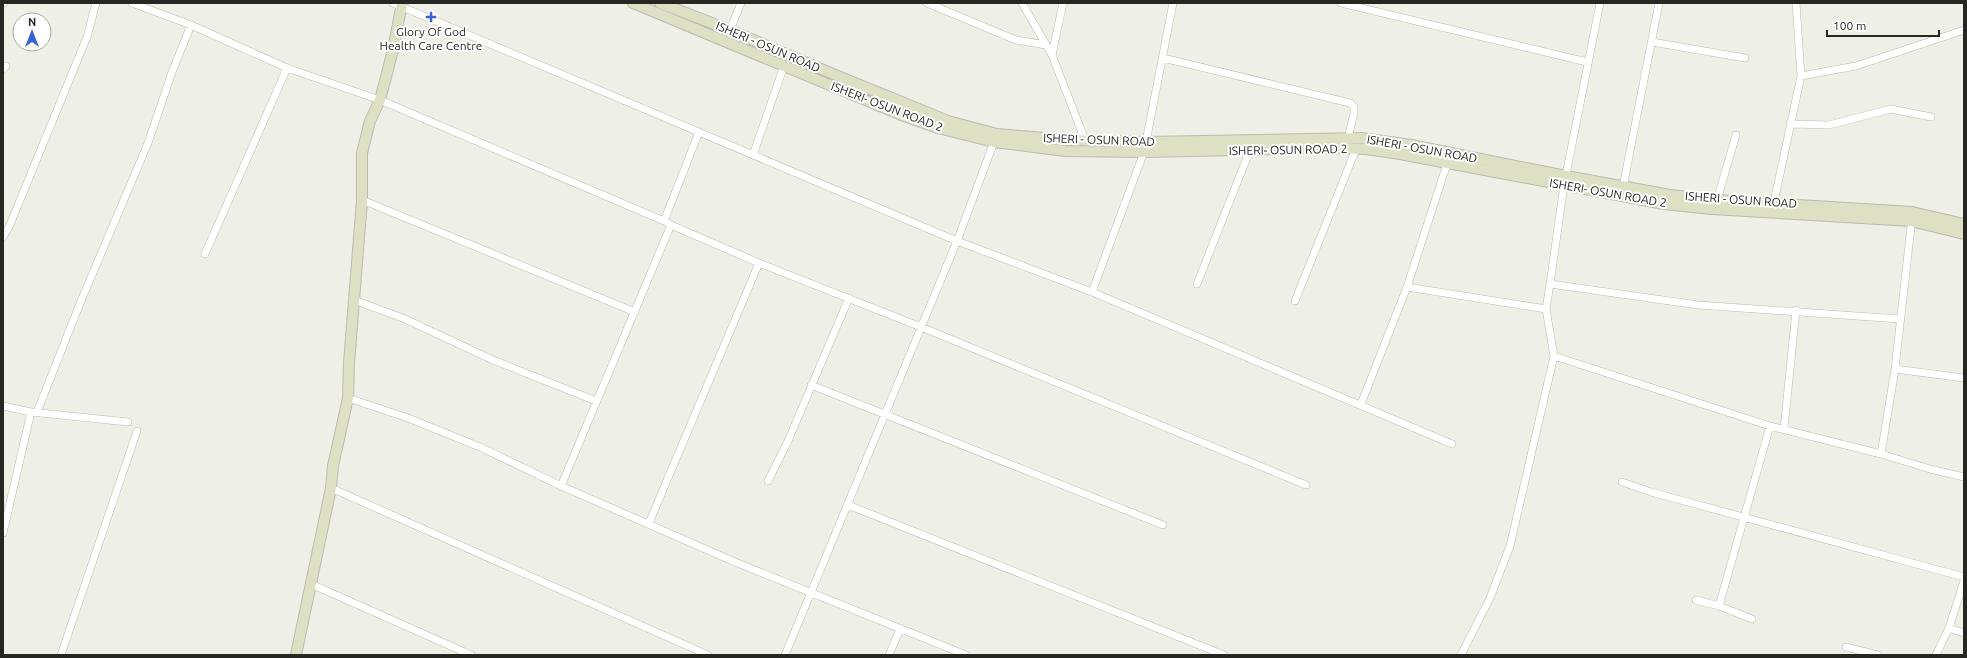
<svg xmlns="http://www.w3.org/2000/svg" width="1967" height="658" viewBox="0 0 1967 658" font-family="Ubuntu,sans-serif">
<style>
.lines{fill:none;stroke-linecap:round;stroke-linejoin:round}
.street-casing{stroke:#babcb3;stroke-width:8}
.secondary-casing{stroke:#babcb3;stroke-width:12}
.street{stroke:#fff;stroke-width:7}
.secondary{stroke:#dde0c3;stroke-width:10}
.poi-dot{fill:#3962d3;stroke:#fff;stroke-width:1.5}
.labels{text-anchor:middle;stroke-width:4;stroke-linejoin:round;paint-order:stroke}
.poi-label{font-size:12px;fill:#262623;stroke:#fff}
.street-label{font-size:12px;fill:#262623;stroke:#fff}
</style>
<rect width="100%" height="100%" fill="#eeefe6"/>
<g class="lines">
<defs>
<path id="street" d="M3 3H4
M132 3 191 25 287 68 380 100 664 221 671 225 759 263 921 327 1306 485
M393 3 957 241 1092 292 1452 444
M927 3 1016 40 1046 45
M1022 3 1052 55 1085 140
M1341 3 1587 62
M1600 3 1564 185 1550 284 1546 309 1554 356 1770 426 1881 454 1930 469 1964 477
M730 30 741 3
M1652 42 1745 58
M1052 55 1063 3
M1163 58 1350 103 1354 107V113L1348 138
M3 69 6 66
M1801 76 1856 66 1964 30
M1790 124 1829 125 1891 109 1931 117
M753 155 784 66
M1623 187 1659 3
M362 200 635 312
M1717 200 1736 135
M1774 202 1801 76 1796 3
M664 221 699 132
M3 237 9 227 87 37 96 3
M205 254 287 68
M1197 284 1250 150
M1550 284 1698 305 1900 319
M1407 287 1546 309
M1092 292 1144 152 1173 3
M354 300 405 319 493 360 596 401
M1295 301 1356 149
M1895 369 1964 378
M811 385 1163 525
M348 398 408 418 480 447 561 486 735 562 966 655
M1361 404 1407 287 1447 164
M3 406 31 412 128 422
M37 412 81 301 148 143 172 72 191 25
M1784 429 1796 310
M1881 454 1895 369 1912 218
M768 481 788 441 849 298
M1622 482 1651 492 1964 577
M561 486 671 225
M331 488 708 655
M848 505 1224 655
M649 523 759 263
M3 533 31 412
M311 584 471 655
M1696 600 1719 606 1752 619
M1719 606 1770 426
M1949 628 1964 633
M1846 647 1878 655
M61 655 137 431
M785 655 957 241 994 142
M889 655 900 629
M1461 655 1490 598 1510 546 1554 356
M1936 655 1949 628 1964 581"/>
<path id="secondary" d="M633 3 899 114 938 128 994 142 1065 151 1144 152 1329 148 1366 149 1400 154 1664 204 1712 209 1911 221 1964 234
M660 3 730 30 833 74 948 121 997 134 1067 140 1147 142 1361 138 1411 145 1566 176 1670 195 1717 200 1912 212 1964 224
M296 655 331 488 333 466 348 398 349 363 362 200V153L370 121 380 100 393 50 402 3"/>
</defs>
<use href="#street" class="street-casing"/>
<use href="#secondary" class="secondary-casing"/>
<use href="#street" class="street"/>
<use href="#secondary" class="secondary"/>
</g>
<path class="poi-dot" d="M429 11h4v4h4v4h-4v4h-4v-4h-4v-4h4z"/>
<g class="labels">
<g class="poi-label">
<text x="431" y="36">Glory Of God<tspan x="431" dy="14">Health Care Centre</tspan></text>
</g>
<g class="street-label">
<text transform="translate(768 47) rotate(23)" y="4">ISHERI - OSUN ROAD</text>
<text transform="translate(887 107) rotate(21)" y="4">ISHERI- OSUN ROAD 2</text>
<text transform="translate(1099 140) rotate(2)" y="4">ISHERI - OSUN ROAD</text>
<text transform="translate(1422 149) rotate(10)" y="4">ISHERI - OSUN ROAD</text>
<text transform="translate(1288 150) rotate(-1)" y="4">ISHERI- OSUN ROAD 2</text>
<text transform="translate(1608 193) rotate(10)" y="4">ISHERI- OSUN ROAD 2</text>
<text transform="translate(1741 200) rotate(4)" y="4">ISHERI - OSUN ROAD</text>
</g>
</g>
<rect width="1967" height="658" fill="none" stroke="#262623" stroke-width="8"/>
<g transform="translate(32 32)"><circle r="19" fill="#ffffff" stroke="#a8a8a7"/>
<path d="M0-3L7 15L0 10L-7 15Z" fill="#3962d3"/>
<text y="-6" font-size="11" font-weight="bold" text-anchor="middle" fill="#262623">N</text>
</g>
<path d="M1827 30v6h112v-6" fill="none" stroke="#262623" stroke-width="2"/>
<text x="1833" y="30" font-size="12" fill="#262623" stroke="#ffffff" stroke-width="3" paint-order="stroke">100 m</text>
</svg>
